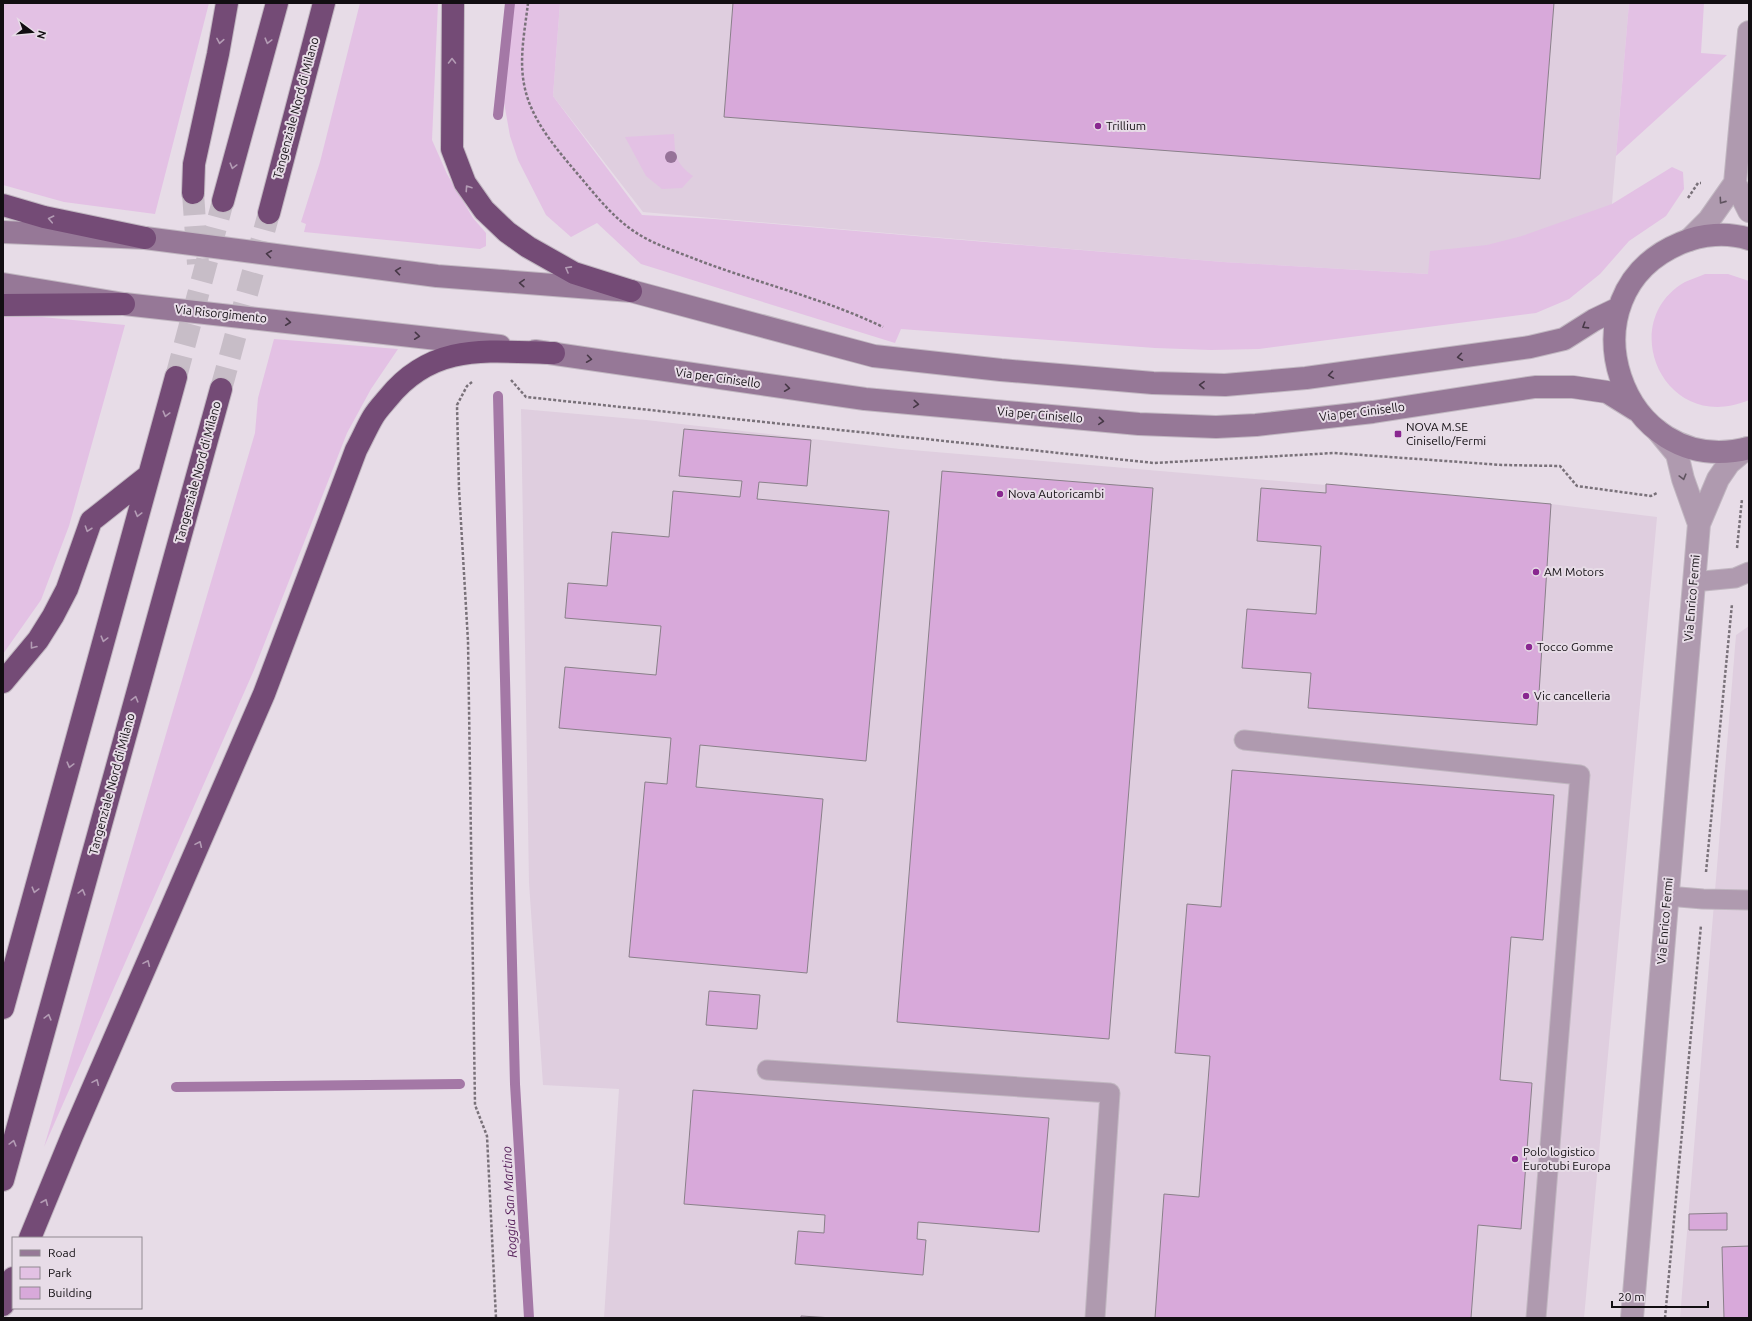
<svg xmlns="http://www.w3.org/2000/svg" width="1752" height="1321" viewBox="0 0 1752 1321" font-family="Ubuntu,sans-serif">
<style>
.built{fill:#dfcedf}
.green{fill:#e3c1e4}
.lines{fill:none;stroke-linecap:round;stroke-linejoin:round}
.stream{stroke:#a478a6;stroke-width:10}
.building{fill:#d8a9da;stroke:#8a808a}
.highway-tunnel{stroke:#c7bdc7;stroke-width:22;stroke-dasharray:22 11;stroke-linecap:butt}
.lane-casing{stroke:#c1b7c1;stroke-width:21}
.street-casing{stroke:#c1b7c1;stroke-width:24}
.secondary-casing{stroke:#c1b7c1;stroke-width:24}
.highway-casing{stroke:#c1b7c1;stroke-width:24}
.path{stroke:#797179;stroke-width:2.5;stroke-dasharray:3 2;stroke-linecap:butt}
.lane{stroke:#af9aaf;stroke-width:19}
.street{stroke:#af9aaf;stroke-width:22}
.secondary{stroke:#967897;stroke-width:22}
.highway{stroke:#744b76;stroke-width:22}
.tree{fill:#967398}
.oneway{stroke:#b39bb4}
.oneway2{stroke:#605460}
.oneway3{stroke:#473847}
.poi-dot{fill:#892790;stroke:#e7dce7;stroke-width:1.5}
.labels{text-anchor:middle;stroke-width:4;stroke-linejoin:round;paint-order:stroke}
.street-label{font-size:12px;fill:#120e12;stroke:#e7dce7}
.poi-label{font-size:12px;fill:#120e12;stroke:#e7dce7;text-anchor:start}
.water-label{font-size:13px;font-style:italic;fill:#551e59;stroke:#e7dce7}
</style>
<rect width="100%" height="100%" fill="#e7dce7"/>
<path class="built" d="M560 3H1629L1611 215 1429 274 1223 262 643 212 553 96Z
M521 409 646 420 900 449 1551 504 1657 517 1584 1318H604L619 1089 543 1085 529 883Z
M1749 626V1318H1680L1736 635Z"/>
<path class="green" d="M3 3H209L155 214 64 202 3 185Z
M360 3H438L432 140 447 174 473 218 486 233V246L480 249 304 232 306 224 301 222 320 162Z
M514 3H560L553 96 642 215 714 219 1223 262 1428 274 1430 251 1487 245 1522 236 1612 204 1672 167 1683 172 1684 189 1666 216 1629 241 1600 274 1569 299 1536 313 1259 349 1211 350 1155 348 901 329 895 343 641 264 597 223 571 237 546 215 518 160 510 136 503 97Z
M1629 3H1704L1701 53 1727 55 1616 156Z
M674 134C675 154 675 163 693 176L682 188 662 189 646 176 625 137Z
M1705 274H1728L1749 281V400C1664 436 1615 322 1685 282 1691 279 1699 277 1705 274Z
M3 316 42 317 125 325 69 526 41 600 3 654Z
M274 339 398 349 371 389 347 433 254 670 44 1147 255 433 258 398Z"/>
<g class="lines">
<path class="stream" d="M498 115 510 3
M498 396 515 1084 529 1318
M176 1087 460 1084"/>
</g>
<path class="building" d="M733 3H1554L1540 179 724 117Z
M684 429 811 440 807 486 759 482 757 499 889 511 866 761 700 745 696 787 823 799 807 973 629 957 645 782 667 784 671 738 559 728 565 667 656 675 661 626 565 618 568 583 607 586 612 532 669 537 673 491 740 497 742 481 679 476Z
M942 471 1153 488 1109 1039 897 1022Z
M1326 484 1551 504 1537 725 1308 708 1311 673 1242 668 1247 609 1316 614 1321 546 1257 541 1261 488 1326 493Z
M1232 770 1554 795 1543 940 1511 937 1500 1080 1532 1083 1521 1229 1478 1225 1471 1318H1155L1164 1194 1199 1197 1210 1056 1175 1053 1187 904 1221 907Z
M709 991 760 995 757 1029 706 1025Z
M693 1090 1049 1118 1039 1232 918 1222 917 1239 926 1240 923 1275 795 1264 798 1231 824 1233 825 1215 684 1204Z
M1727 1213V1230H1689V1214Z
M1749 1246V1318H1724L1722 1247Z
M801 1316 833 1318H801Z"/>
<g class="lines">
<path class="highway-tunnel" d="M193 193 198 264
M176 377 223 201
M221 389 269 213"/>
<defs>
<path id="lane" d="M1693 582 1735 578 1749 572
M1244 740 1580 775 1536 1318
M1667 896 1703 899 1749 900
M767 1070 1110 1093 1095 1318"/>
<path id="street" d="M1735 183 1749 32
M1689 240 1709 220 1735 183 1749 211
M1658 431 1677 454 1683 479 1699 524
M1632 1318 1699 524 1718 479 1729 463 1747 448"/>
<path id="secondary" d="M3 232 145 238 437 276 631 291 874 356 1001 370 1153 383 1225 385 1306 378 1530 347 1564 339 1594 320 1619 308
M1749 239C1727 232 1702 234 1681 243 1558 294 1620 481 1749 448
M3 284 124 304 500 346
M535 351 865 399 1139 424 1216 427 1256 425 1373 412 1535 387H1573L1607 392 1636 410"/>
<path id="highway" d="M453 3 452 149 465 183 484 210 507 232 528 247 574 273 631 291
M193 193 194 164 218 54 227 3
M223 201 277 3
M3 205 44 217 145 238
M269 213 324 3
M3 305 124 304
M3 682 38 640 53 616 67 589 91 521 148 476
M3 1008 176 377
M3 1180 221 389
M30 1238 72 1136 264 694 356 450C362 439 367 427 373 417 377 410 383 404 388 398 434 341 490 352 554 353
M3 1305 13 1278"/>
</defs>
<use href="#lane" class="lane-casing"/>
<use href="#street" class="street-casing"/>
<use href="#secondary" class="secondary-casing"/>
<use href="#highway" class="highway-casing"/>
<path class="path" d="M528 3C525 29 519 58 524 84 530 118 554 146 576 172 594 193 611 216 635 232 653 244 675 251 695 259 757 283 823 298 883 327
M1688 198 1698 183H1701
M511 380 526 397 1154 463 1334 453 1502 465 1560 466 1577 486 1651 496 1657 493
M472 382 467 386 457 405 459 489 468 641 475 1105 487 1136 496 1318
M1737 548 1742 499
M1706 872 1732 604
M1665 1318 1701 925"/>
<use href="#lane" class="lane"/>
<use href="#street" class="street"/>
<use href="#secondary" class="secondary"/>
<use href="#highway" class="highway"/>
</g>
<circle class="tree" cx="671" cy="157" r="6"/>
<defs><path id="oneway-chevron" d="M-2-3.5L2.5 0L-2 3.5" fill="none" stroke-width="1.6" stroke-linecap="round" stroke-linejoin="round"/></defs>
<g class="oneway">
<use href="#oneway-chevron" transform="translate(220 41) rotate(100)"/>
<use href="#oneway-chevron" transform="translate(268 41) rotate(105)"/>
<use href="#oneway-chevron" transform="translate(452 61) rotate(-90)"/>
<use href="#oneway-chevron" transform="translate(233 166) rotate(105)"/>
<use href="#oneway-chevron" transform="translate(468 188) rotate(-124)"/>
<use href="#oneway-chevron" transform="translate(51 219) rotate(-168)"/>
<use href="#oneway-chevron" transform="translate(568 269) rotate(-151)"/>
<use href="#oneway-chevron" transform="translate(166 414) rotate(105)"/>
<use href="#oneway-chevron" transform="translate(138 514) rotate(105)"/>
<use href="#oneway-chevron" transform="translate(88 529) rotate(109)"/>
<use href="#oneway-chevron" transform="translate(104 639) rotate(105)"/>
<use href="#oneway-chevron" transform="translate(33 646) rotate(128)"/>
<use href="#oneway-chevron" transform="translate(135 699) rotate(-75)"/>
<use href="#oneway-chevron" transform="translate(70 765) rotate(105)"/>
<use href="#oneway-chevron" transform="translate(199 844) rotate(-66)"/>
<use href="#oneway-chevron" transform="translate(35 890) rotate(105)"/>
<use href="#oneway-chevron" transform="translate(82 892) rotate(-75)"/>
<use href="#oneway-chevron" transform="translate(147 963) rotate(-66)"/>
<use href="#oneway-chevron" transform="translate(48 1017) rotate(-75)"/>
<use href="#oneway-chevron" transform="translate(96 1082) rotate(-66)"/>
<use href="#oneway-chevron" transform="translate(13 1143) rotate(-75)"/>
<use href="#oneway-chevron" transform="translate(45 1202) rotate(-67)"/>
</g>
<g class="oneway2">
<use href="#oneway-chevron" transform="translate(1722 201) rotate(125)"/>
<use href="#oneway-chevron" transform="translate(1683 477) rotate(75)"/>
</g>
<g class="oneway3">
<use href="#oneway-chevron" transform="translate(269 254) rotate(-172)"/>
<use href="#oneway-chevron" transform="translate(398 271) rotate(-172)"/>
<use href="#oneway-chevron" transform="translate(522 283) rotate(-176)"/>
<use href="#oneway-chevron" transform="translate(288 322) rotate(6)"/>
<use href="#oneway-chevron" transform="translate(1585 326) rotate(148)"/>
<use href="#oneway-chevron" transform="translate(417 336) rotate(6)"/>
<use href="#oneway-chevron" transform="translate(1460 357) rotate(172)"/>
<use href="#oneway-chevron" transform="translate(589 359) rotate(8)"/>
<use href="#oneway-chevron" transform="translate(1331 375) rotate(172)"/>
<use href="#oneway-chevron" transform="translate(1202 385) rotate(-178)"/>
<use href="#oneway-chevron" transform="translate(787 388) rotate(8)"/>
<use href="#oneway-chevron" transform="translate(916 404) rotate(5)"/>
<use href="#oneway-chevron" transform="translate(1101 421) rotate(5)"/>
</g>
<g class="poi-dot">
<circle cx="1098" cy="126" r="4"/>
<rect x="1394" y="430" width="8" height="8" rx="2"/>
<circle cx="1000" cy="494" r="4"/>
<circle cx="1536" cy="572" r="4"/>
<circle cx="1529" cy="647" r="4"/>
<circle cx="1526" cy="696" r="4"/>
<circle cx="1515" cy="1159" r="4"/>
</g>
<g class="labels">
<g class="street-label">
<text transform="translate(296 108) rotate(-75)" y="4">Tangenziale Nord di Milano</text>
<text transform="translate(221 314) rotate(6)" y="4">Via Risorgimento</text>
<text transform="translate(718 378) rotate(8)" y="4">Via per Cinisello</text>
<text transform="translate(1362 412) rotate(-7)" y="4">Via per Cinisello</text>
<text transform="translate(1040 415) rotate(5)" y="4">Via per Cinisello</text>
<text transform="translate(198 472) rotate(-75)" y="4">Tangenziale Nord di Milano</text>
<text transform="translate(1692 598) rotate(-85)" y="4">Via Enrico Fermi</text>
<text transform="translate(112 784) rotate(-75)" y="4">Tangenziale Nord di Milano</text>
<text transform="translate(1665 921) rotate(-85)" y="4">Via Enrico Fermi</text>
</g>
<g class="poi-label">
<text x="1106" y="130">Trillium</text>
<text x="1406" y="431">NOVA M.SE<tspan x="1406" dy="14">Cinisello/Fermi</tspan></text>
<text x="1008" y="498">Nova Autoricambi</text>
<text x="1544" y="576">AM Motors</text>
<text x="1537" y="651">Tocco Gomme</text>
<text x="1534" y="700">Vic cancelleria</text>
<text x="1523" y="1156">Polo logistico<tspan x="1523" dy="14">Eurotubi Europa</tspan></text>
</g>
<g class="water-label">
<text transform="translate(509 1202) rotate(-93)" y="5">Roggia San Martino</text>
</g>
</g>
<rect width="1752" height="1321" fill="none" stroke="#120e12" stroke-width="8"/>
<rect x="12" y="1237" width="130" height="72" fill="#e7dce7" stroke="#928a92"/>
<rect x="20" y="1250" width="20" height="6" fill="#967897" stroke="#928a92"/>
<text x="48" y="1257" font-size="12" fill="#120e12">Road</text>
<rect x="20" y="1267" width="20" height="12" fill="#e3c1e4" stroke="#928a92"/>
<text x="48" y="1277" font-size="12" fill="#120e12">Park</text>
<rect x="20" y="1287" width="20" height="12" fill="#d8a9da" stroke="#928a92"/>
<text x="48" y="1297" font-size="12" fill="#120e12">Building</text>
<g transform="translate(32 32) rotate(106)" stroke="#e7dce7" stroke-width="3" paint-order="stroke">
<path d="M0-3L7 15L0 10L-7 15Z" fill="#120e12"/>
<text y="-6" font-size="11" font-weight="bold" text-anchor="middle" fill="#120e12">N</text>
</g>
<path d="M1612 1301v6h96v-6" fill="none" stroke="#120e12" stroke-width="2"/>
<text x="1618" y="1301" font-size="12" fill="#120e12" stroke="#e7dce7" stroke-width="3" paint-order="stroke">20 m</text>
</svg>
